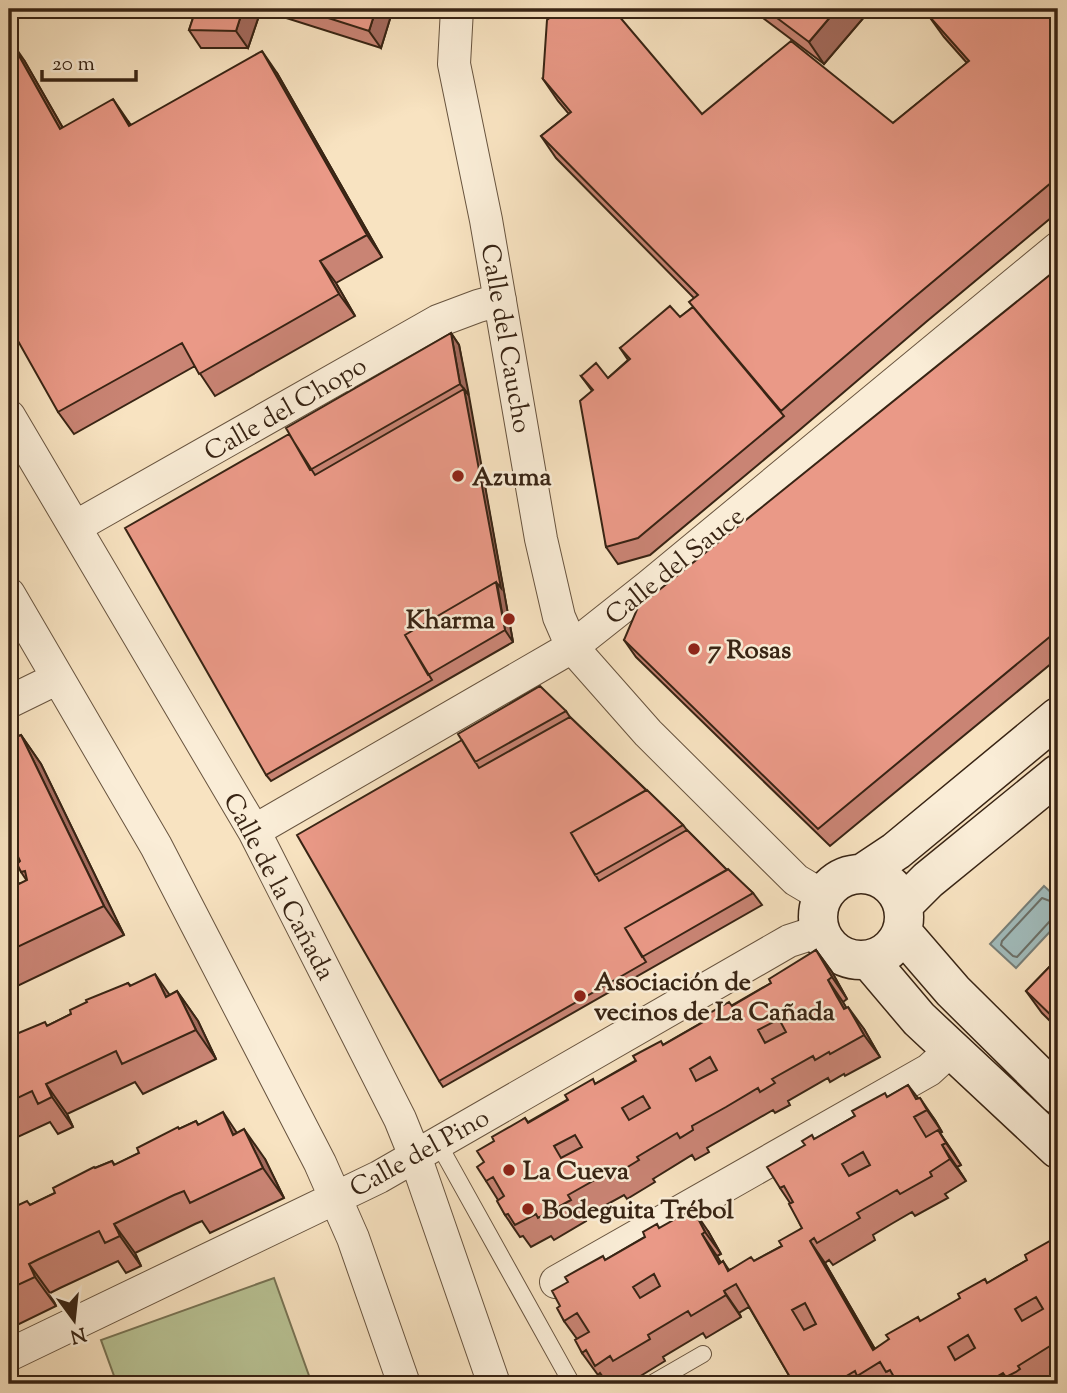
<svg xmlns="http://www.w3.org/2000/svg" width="1067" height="1393" viewBox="0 0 1067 1393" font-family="'Sorts Mill Goudy',serif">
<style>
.garden{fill:#b9c496;stroke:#787455;stroke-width:2}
.water{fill:#a1bcbc;stroke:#777f79;stroke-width:2}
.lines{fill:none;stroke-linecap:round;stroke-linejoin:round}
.shore{stroke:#6c7068;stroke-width:2}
.lane-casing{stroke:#68543f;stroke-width:18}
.street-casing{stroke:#68543f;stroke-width:34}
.secondary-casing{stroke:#382414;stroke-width:41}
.lane{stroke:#faedd7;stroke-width:16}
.street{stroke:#faedd7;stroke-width:32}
.secondary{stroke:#faedd7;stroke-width:38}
.wall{fill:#c98474;stroke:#382414;stroke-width:2}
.shaded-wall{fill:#a46b5e;stroke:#382414;stroke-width:2}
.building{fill:#ea9987;stroke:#382414;stroke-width:2;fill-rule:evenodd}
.poi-dot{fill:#8f2418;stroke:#faedd7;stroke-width:2.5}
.labels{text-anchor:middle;stroke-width:5;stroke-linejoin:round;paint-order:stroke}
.street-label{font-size:26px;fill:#382414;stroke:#faedd7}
.poi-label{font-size:26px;font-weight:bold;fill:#382414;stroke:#faedd7;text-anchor:start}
</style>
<rect width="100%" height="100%" fill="#f8e3c1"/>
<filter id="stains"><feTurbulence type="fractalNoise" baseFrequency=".00286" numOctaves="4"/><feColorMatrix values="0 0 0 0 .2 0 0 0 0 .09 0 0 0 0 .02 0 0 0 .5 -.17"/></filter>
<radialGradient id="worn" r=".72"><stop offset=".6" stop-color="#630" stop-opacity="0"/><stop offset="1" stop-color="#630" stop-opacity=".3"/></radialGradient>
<path class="garden" d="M274 1278 312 1384H117L101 1340Z"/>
<path class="water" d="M1044 886 1058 899V923L1016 968 990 944Z"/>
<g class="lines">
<path class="shore" d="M1058 904 1042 898 1002 941 1001 945 1013 956 1017 957 1050 921 1058 919"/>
<defs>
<path id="lane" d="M438 1143 572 1384
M651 1384 703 1354"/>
<path id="street" d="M457 9 454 64 486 220 541 539 559 617 572 647 648 733 796 880 823 896
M9 416 254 831 400 1119 415 1156 494 1384
M75 527 438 321 478 306 500 300
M9 594 156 846 320 1163 353 1238 404 1384
M9 702 58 678
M254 831 572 647 649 586 1058 248
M556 1282 929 1070 952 1049
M9 1355 379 1177 789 941 820 931"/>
<path id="secondary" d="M863 873 896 851 1058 717
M818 917a43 43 0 1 1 86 0a43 43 0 1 1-86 0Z
M903 905 928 880 1058 774
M902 932 953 991 1058 1095
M869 960 919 1019 1058 1149"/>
</defs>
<use href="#lane" class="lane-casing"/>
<use href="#street" class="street-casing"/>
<use href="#secondary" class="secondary-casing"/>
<use href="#lane" class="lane"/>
<use href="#street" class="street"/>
<use href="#secondary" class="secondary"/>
</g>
<path class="wall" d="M196 9H393L381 48 261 10 248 48H201L189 30Z
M751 9H871L824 64Z
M1058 9V212L926 322 796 433 650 555 618 564 606 547 592 391 581 376 608 378 628 360 620 348 680 317 693 307 694 298 556 158 541 136 569 114 558 101 543 79 702 114 893 123 967 63 944 37 928 15Z
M24 60 63 128 128 121 131 125 277 73 382 257 336 283 355 316 215 396 195 366 74 434 58 412Z
M1058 261V658L830 846 636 657 624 640 1056 270Z
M451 333 459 345 513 642 271 781 266 775 289 434Z
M566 711 570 717 683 825 687 830 727 870 753 893 762 905 443 1087 439 1081 462 740Z
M21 735 41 764 124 935 9 990V889L12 887 16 879 19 884 27 881 21 872 20 861 15 850 9 842V740Z
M816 950 832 972 847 999 843 1002 846 1008 864 1029 880 1057 845 1076 844 1074 830 1082 828 1078 788 1101 790 1105 775 1113 773 1110 707 1148 709 1152 695 1160 692 1155 653 1179 655 1182 627 1199 624 1195 584 1217 586 1221 554 1240 551 1236 531 1247 523 1236 520 1237 505 1215 498 1200 486 1181 484 1162 494 1141 525 1118 528 1122 771 983Z
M1058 958V1029L1042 1013 1026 991Z
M128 983 131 986 170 995 177 991 198 1021 216 1059 143 1094 135 1082 67 1114 73 1127 58 1134 50 1122 9 1141V1037L47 1026 71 1014Z
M908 1085 935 1120 942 1132 940 1133 961 1165 957 1167 966 1181 945 1194 948 1198 915 1216 912 1212 893 1223 873 1235 875 1240 833 1265 829 1260 825 1263 875 1349 1027 1260 1058 1238V1373L1039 1384H794L749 1307 739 1313 741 1317 706 1338 703 1333 663 1357 665 1361 629 1383 625 1378 616 1384H608L600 1373 598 1375 582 1353 577 1339 564 1321 560 1306 605 1260 660 1228 708 1231 721 1254 717 1256 721 1263 723 1261 729 1270 754 1261 782 1246 802 1228 790 1203 780 1188 815 1139Z
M196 1121 198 1124 237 1133 265 1159 284 1198 210 1233 202 1221 195 1224 135 1253 141 1266 126 1273 118 1261 60 1288 50 1293 56 1306 9 1329V1207L10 1209 30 1205 55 1193 95 1168 112 1161 115 1165 139 1153 179 1129Z"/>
<path class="shaded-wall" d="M243 9H260L261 10 248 48 236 31Z
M376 9H393L381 48 369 31Z
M837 9H871L824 64 809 42Z
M9 38 24 60 76 151 60 129Z
M262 51 277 73 382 257 367 235Z
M113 99 128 121 144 148 129 126Z
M320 261 336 283 355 316 339 294Z
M451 333 459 345 469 395 460 384Z
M464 389 469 396 513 642 505 630Z
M21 735 41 764 124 935 104 906Z
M816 950 832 972 847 999 832 977Z
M155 974 176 1004 166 997Z
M828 980 843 1002 860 1031 844 1009Z
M177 991 198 1021 216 1059 196 1030Z
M848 1007 864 1029 880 1057 864 1035Z
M46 1084 67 1114 73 1127 52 1097Z
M920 1098 935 1120 942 1132 927 1110Z
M223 1112 243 1142 233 1135Z
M244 1129 265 1159 284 1198 263 1168Z
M938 1130 953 1152 961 1165 946 1143Z
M942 1145 957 1167 966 1181 950 1159Z
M693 1209 708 1231 721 1254 705 1232Z
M114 1224 135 1253 141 1266 120 1236Z
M702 1234 717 1256 734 1286 719 1264Z
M810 1241 825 1263 888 1372 873 1350Z
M29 1264 50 1293 56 1306 35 1277Z
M724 1291 739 1313 741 1317 726 1295Z"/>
<path class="building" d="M196 9H243L236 31 189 30Z
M300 9H376L369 31Z
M561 9H613L702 114 791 41 893 123 969 61 928 15 936 9H1058V177L911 300 781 411 689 302 698 295 541 136 571 112 543 79 547 20Z
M765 9H837L809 42Z
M9 38 60 129 113 99 129 126 262 51 367 235 320 261 339 294 199 374 182 343 58 412 9 325Z
M1058 261V272L1053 265Z
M1056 270 1058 273V630L818 829 624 640 638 607Z
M670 306 680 317 693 307 784 416 638 538 606 547 580 401 593 390 581 376 596 363 608 378 630 359 620 348Z
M451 333 460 384 310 470 286 428Z
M464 389 501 588 496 582 405 635 432 680 266 775 125 528 289 434 315 475Z
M496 582 505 630 428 675 405 635Z
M540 686 566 711 475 762 458 734Z
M570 717 646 790 571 833 599 881 687 830 727 870 625 928 646 962 439 1081 297 835 462 740 479 768Z
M21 735 104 906 9 951V889L12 887 9 883 16 879 19 884 27 880 25 871 21 872 17 864 20 861 9 837V740Z
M647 790 683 825 595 875 571 833Z
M1058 862V872L1053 867Z
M728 869 753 893 642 957 625 928Z
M816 950 832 977 828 980 836 995 844 1009 848 1007 864 1035 830 1054 829 1052 815 1060 813 1056 772 1079 775 1083 760 1092 758 1088 726 1107 692 1126 693 1130 680 1138 677 1133 637 1157 639 1160 611 1177 609 1172 568 1195 571 1200 538 1218 536 1214 515 1225 508 1214 505 1215 497 1201 504 1196 493 1177 486 1181 477 1167 484 1162 477 1151 494 1141 492 1137 525 1118 528 1123 568 1100 565 1095 593 1079 595 1084 636 1061 633 1056 661 1041 663 1045 703 1022 701 1018 729 1002 732 1006 771 983 769 979ZM779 1019 786 1032 765 1043 758 1030ZM710 1057 717 1070 696 1081 690 1069ZM643 1096 650 1108 629 1120 622 1108ZM575 1135 582 1147 561 1158 554 1146Z
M1058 958V1022L1026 991Z
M155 974 166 997 177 991 196 1030 122 1064 116 1051 46 1084 52 1097 38 1104 32 1091 9 1102V1037L45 1022 47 1026 71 1014 70 1010 87 1002 86 1000 128 983 130 986Z
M908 1085 916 1099 920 1098 927 1110 914 1117 926 1137 938 1130 946 1143 942 1145 950 1159 930 1172 932 1176 900 1194 897 1190 878 1201 857 1213 860 1218 817 1243 814 1238 810 1241 873 1350 889 1339 886 1335 918 1317 920 1321 960 1298 958 1294 985 1279 987 1283 1027 1260 1025 1255 1057 1237 1058 1341 1018 1366 1020 1369 1016 1372 1006 1377 1003 1373 984 1384H898L890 1370 886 1372 880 1362 857 1376 855 1371 833 1384H794L736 1284 724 1291 726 1295 691 1316 688 1311 648 1335 650 1339 613 1361 610 1356 595 1366 586 1350 582 1353 575 1340 589 1332 577 1313 564 1321 557 1308 560 1306 552 1291 568 1282 565 1277 603 1256 605 1260 645 1237 643 1232 657 1224 659 1228 693 1209 705 1232 702 1234 719 1264 723 1261 728 1271 751 1257 754 1261 782 1246 779 1241 802 1228 789 1204 793 1202 784 1186 780 1188 767 1167 805 1145 802 1141 812 1135 814 1139 855 1116 852 1111 885 1093 887 1097ZM863 1152 870 1165 849 1176 842 1164ZM654 1274 660 1286 640 1298 633 1287ZM1036 1297 1043 1309 1022 1321 1015 1309ZM805 1303 816 1324 804 1330 792 1310ZM968 1335 975 1348 955 1360 948 1347Z
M223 1112 233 1135 244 1129 263 1168 190 1203 184 1191 174 1195 114 1224 120 1236 105 1243 99 1231 39 1259 29 1264 35 1277 9 1289V1207L10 1209 27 1201 30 1205 55 1193 53 1188 94 1167 95 1168 112 1161 114 1165 139 1153 137 1148 178 1127 179 1129 196 1121 198 1125Z"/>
<g class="poi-dot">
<circle cx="458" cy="476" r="7"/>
<circle cx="509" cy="619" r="7"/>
<circle cx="694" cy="649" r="7"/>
<circle cx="580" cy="996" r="7"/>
<circle cx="509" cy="1170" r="7"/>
<circle cx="528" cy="1209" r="7"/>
</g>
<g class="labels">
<g class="street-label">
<text transform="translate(507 338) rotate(80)" y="9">Calle del Caucho</text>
<text transform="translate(285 408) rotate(-30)" y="9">Calle del Chopo</text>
<text transform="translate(674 565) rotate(-39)" y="9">Calle del Sauce</text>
<text transform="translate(280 886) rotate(62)" y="9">Calle de la Cañada</text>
<text transform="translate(419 1152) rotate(-29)" y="9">Calle del Pino</text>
</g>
<g class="poi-label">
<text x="472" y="485">Azuma</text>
<text x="495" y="628" text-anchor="end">Kharma</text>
<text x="708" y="658">7 Rosas</text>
<text x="594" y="990">Asociación de<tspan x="594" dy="30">vecinos de La Cañada</tspan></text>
<text x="523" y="1179">La Cueva</text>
<text x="542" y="1218">Bodeguita Trébol</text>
</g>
</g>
<rect width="1067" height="1393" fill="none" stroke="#f8e3c1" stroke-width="35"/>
<rect x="10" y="10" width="1046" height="1372" fill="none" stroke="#382414" stroke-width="3.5"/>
<rect x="18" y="18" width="1032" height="1358" fill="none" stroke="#382414" stroke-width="2"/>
<g transform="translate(74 1320) rotate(165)" stroke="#faedd7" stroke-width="5" paint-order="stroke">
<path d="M0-5L12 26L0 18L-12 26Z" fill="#382414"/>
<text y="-10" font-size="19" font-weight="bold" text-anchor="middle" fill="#382414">N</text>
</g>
<path d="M42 70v10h94v-10" fill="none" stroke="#382414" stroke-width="3.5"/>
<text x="52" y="70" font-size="21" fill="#382414" stroke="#faedd7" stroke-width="5" paint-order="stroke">20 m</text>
<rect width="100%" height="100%" filter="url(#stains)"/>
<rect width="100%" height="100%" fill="url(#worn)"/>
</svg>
